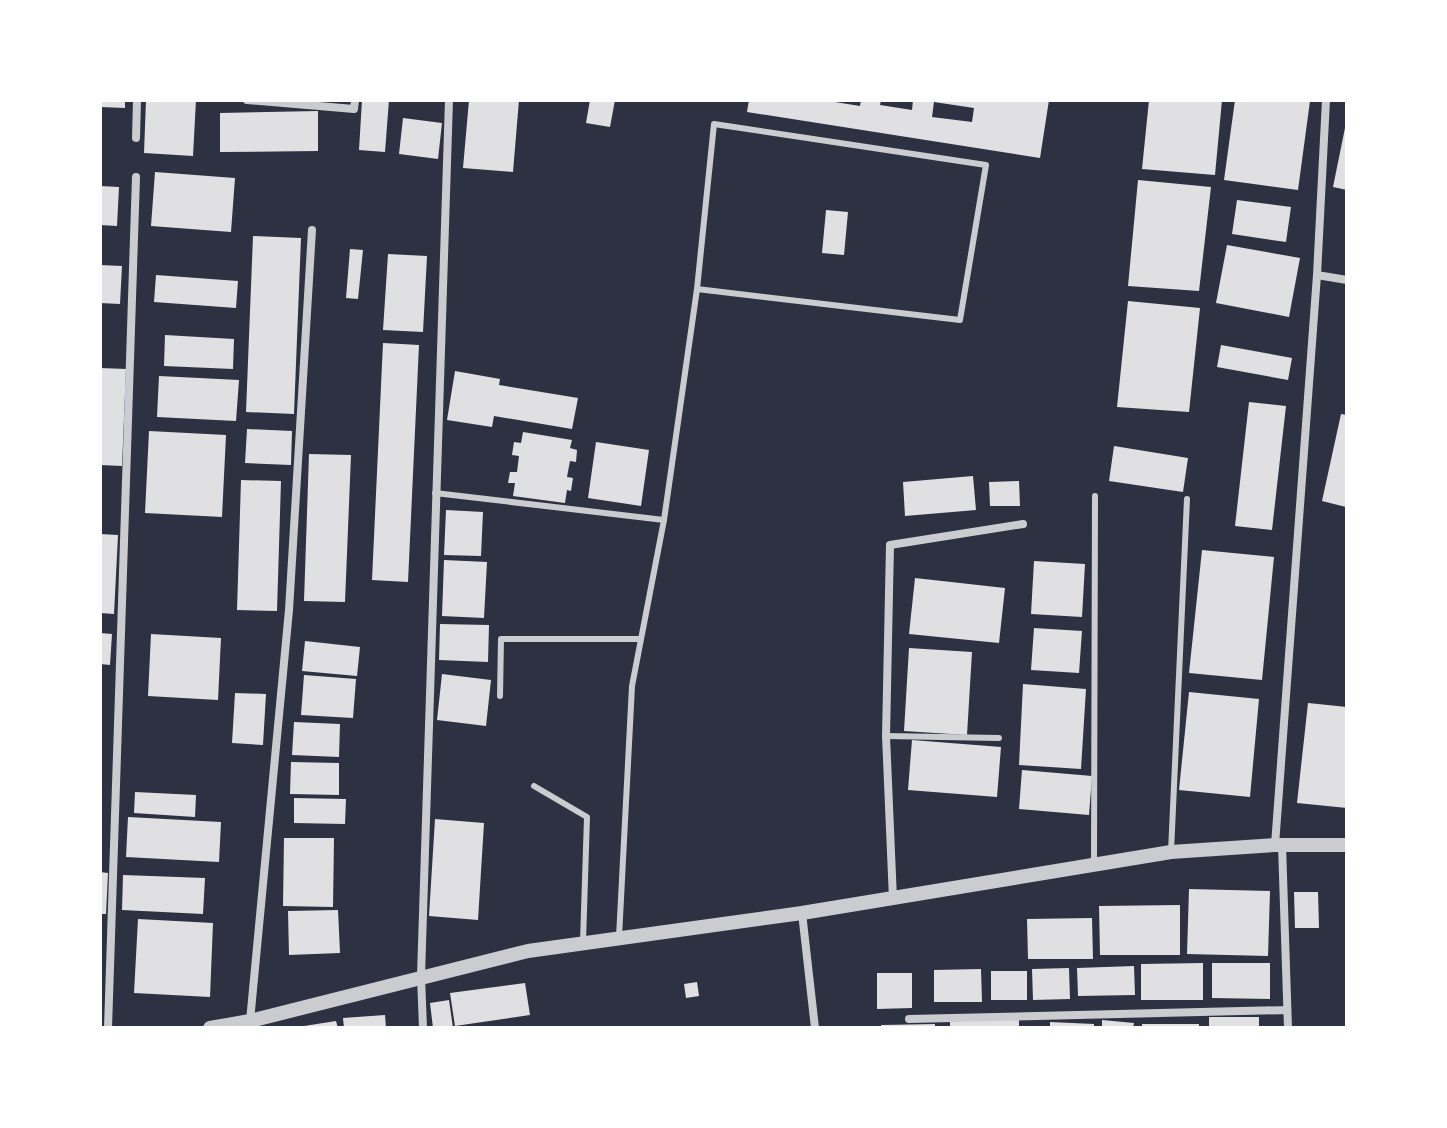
<svg xmlns="http://www.w3.org/2000/svg" width="1447" height="1128" viewBox="0 0 1447 1128" font-family="'PT Sans',sans-serif">
<style>
.building{fill:#e0e0e3;fill-rule:evenodd}
.lines{fill:none;stroke-linecap:round;stroke-linejoin:round}
.service{stroke:#caccd0;stroke-width:6}
.minor{stroke:#caccd0;stroke-width:8}
.tertiary{stroke:#caccd0;stroke-width:14}
</style>
<rect width="100%" height="100%" fill="#2d3142"/>
<path class="building" d="M100 100H125V108L100 107Z
M146 100H196L193 156 144 153Z
M362 100H389L385 152 359 150Z
M469 100H519L513 172 463 168Z
M590 100H615L610 127 586 123Z
M749 100H835V102L860 106 861 100H881L880 105 912 110 913 100H1049L1040 158 747 112ZM934 102 974 108 972 122 932 117Z
M1149 100H1222L1215 175 1142 169Z
M1235 100 1310 101 1298 190 1224 180Z
M318 111V151L220 152V113Z
M403 118 442 123 438 159 399 154Z
M1346 123H1347V190L1333 187Z
M155 172 235 178 231 232 151 226Z
M1138 180 1211 187 1199 291 1128 286Z
M100 186 119 187 117 226 100 225Z
M1237 200 1291 207 1286 242 1232 234Z
M826 210 848 212 844 255 822 253Z
M253 236 301 238 294 414 246 412Z
M1227 245 1300 258 1289 317 1216 303Z
M350 249 363 250 358 299 346 298Z
M388 254 427 256 423 332 383 330Z
M100 265 122 266 120 304 100 303Z
M156 275 238 281 236 308 154 302Z
M1128 301 1200 308 1189 412 1117 407Z
M165 335 234 339 233 369 164 366Z
M383 343 419 345 408 582 372 580Z
M1221 345 1292 358 1288 380 1217 367Z
M100 368 126 369 122 466 100 465Z
M455 371 500 379 499 385 578 398 572 429 494 416 492 427 447 420Z
M159 376 239 380 236 421 157 417Z
M1249 402 1286 406 1272 530 1235 526Z
M1341 414 1347 415 1346 507 1322 501Z
M247 429 292 431 291 465 245 463Z
M149 431 226 435 222 517 145 513Z
M523 432 572 440 570 448 577 450 576 462 570 461 567 477 573 478 571 491 567 490 565 503 513 496 515 483H508L510 472H517L519 456 512 455 514 442 521 443Z
M596 442 649 450 641 506 588 498Z
M1114 446 1188 458 1183 492 1109 481Z
M309 454 351 455 345 602 304 601Z
M973 476 976 510 905 516 903 482Z
M241 480 281 481 277 611 237 610Z
M1019 481 1020 506H990L989 482Z
M446 510 483 512 481 556 444 555Z
M100 534 118 535 114 614 100 613Z
M1202 550 1274 557 1262 680 1189 673Z
M444 560 487 562 484 618 442 616Z
M1034 561 1085 564 1082 617 1031 614Z
M915 578 1005 588 999 643 909 634Z
M440 624 489 625 488 662 439 660Z
M1034 628 1082 631 1079 673 1031 670Z
M100 633 112 634 110 665 100 664Z
M151 634 221 638 218 700 148 696Z
M305 641 360 647 357 676 302 671Z
M909 648 972 652 967 735 904 731Z
M442 674 491 680 486 726 437 720Z
M304 675 356 679 353 718 301 715Z
M1023 684 1086 689 1081 769 1019 765Z
M1189 692 1259 699 1250 797 1179 790Z
M235 693 266 694 263 745 232 743Z
M1308 703 1347 707V808L1297 803Z
M294 722 340 724 339 757 292 755Z
M912 740 1001 747 997 797 908 790Z
M291 762 339 763V795L290 794Z
M1022 770 1092 776 1089 815 1019 809Z
M135 792 196 795 195 817 134 813Z
M294 798 346 799 345 824 294 823Z
M128 817 221 822 219 862 126 857Z
M435 819 484 823 478 920 429 916Z
M284 838H334L333 907 283 906Z
M100 872 108 873 106 914H100Z
M123 875 205 878 203 914 122 910Z
M1189 889 1270 891 1268 956 1187 954Z
M1294 892H1318L1319 928H1295Z
M1180 905V955H1100L1099 906Z
M338 910 340 953 289 955 288 911Z
M1092 918 1093 959H1028L1027 919Z
M138 919 213 923 210 997 134 993Z
M1203 963V1000H1141V964Z
M1212 963H1270V999L1212 998Z
M1134 966 1135 995 1078 996 1077 968Z
M1069 968 1070 999 1033 1000 1032 969Z
M981 969 982 1002H934V970Z
M991 971H1027V1000H991Z
M877 973H912V1008L877 1009Z
M697 982 699 996 686 998 684 984Z
M525 983 530 1015 455 1026 450 993Z
M449 1000 453 1028H433L430 1003Z
M385 1015 386 1028H344L343 1018Z
M1209 1017H1259V1028H1209Z
M1019 1019V1028H950V1020Z
M1102 1020 1134 1023 1133 1028H1102Z
M336 1021 338 1028H305L304 1026Z
M1050 1022 1094 1024V1028H1050Z
M935 1024V1028H881V1025Z
M1142 1024H1199V1028H1142Z"/>
<g class="lines">
<path class="service" d="M714 124 986 165 960 320 697 289Z
M435 493 664 520
M500 696 501 639H641
M886 736 999 738
M534 786 587 817 583 942
M1171 852 1187 499
M1094 864 1095 496
M619 937 632 686 664 520 697 289"/>
<path class="minor" d="M247 100 354 109 355 100
M136 138 137 100
M1317 275 1347 280
M1275 845 1317 275 1326 100
M1282 845 1288 1028
M893 899 886 736 890 545 1023 524
M802 913 815 1028
M909 1019 1287 1010
M250 1021 289 610 312 230
M108 1028 136 177
M423 1028 421 976 449 100"/>
<path class="tertiary" d="M210 1028 250 1021 528 951 802 913 1171 852 1275 845H1347"/>
</g>
<rect width="1447" height="1128" fill="none" stroke="#ffffff" stroke-width="204"/>
</svg>
